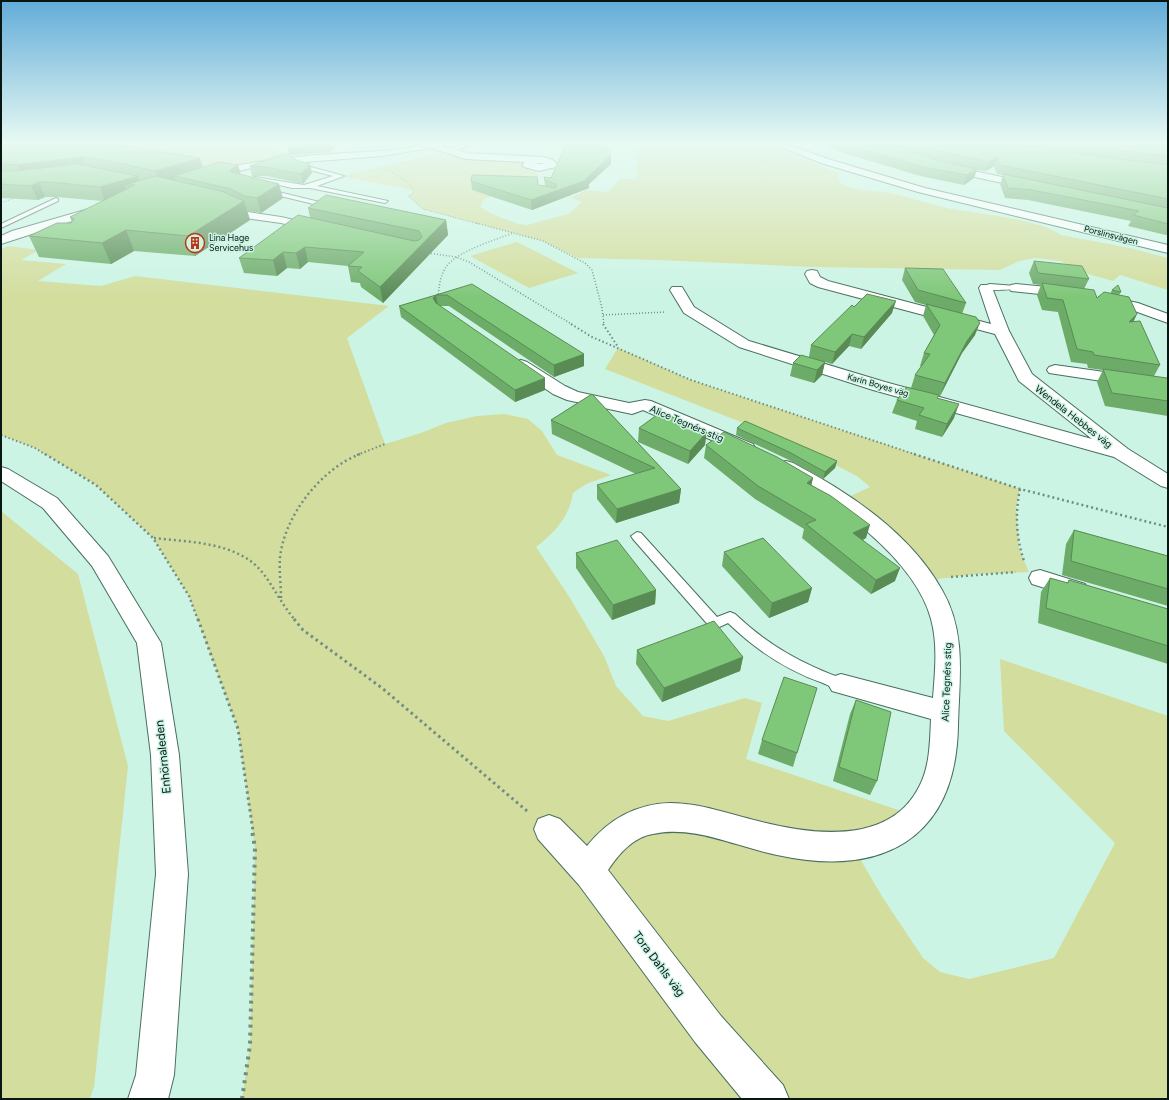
<svg xmlns="http://www.w3.org/2000/svg" width="1169" height="1100" viewBox="0 0 1169 1100" font-family="Figtree,sans-serif">
<style>
.green{fill:#d3dd9d}
.lines{fill:none;stroke-linecap:round;stroke-linejoin:round}
.service-casing{stroke:#496e60;stroke-width:2}
.minor-casing{stroke:#496e60;stroke-width:2}
.tertiary-casing{stroke:#496e60;stroke-width:2}
.path-far5{stroke:#718e83;stroke-width:1;stroke-dasharray:1 1.5;stroke-linecap:butt}
.path-far4{stroke:#718e83;stroke-width:1.5;stroke-dasharray:1 2;stroke-linecap:butt}
.path-far3{stroke:#718e83;stroke-width:2;stroke-dasharray:1.5 2.5;stroke-linecap:butt}
.path-far2{stroke:#718e83;stroke-width:2.5;stroke-dasharray:2 3;stroke-linecap:butt}
.path-far1{stroke:#718e83;stroke-width:3;stroke-dasharray:2.5 3.5;stroke-linecap:butt}
.path{stroke:#718e83;stroke-width:4;stroke-dasharray:3 5;stroke-linecap:butt}
.service{fill:#fff;fill-rule:evenodd}
.minor{fill:#fff;fill-rule:evenodd}
.tertiary{fill:#fff;fill-rule:evenodd}
.wall{fill:#6dab68}
.shaded-wall{fill:#598b55}
.building{fill:#7fc779;stroke:#598b55}
.labels{text-anchor:middle;stroke-width:3;stroke-linejoin:round;paint-order:stroke}
.far-street-label{font-size:9px;fill:#081712;stroke:#cbf4e4}
.far-poi-label{font-size:9px;fill:#081712;stroke:#cbf4e4;text-anchor:start}
.street-label{font-size:10px;fill:#081712;stroke:#cbf4e4}
.near-street-label{font-size:12px;fill:#081712;stroke:#cbf4e4}
</style>
<rect width="100%" height="100%" fill="#cbf4e4"/>
<path class="green" d="M79 144H260V147L281 146 275 153 360 151 365 155 278 161 150 188 181 178Z
M641 144H763L839 173 838 180C848 192 875 190 890 193 909 197 927 203 946 208 977 214 1036 218 1061 235L1130 248 1168 258V290L1120 275 1113 281 1078 271 1060 261 1036 258 1019 261 1000 270 813 267 659 260 578 258 543 241 423 209 408 196 413 194V190L341 176 451 151 531 162 539 168 536 172 540 183H512L506 191 484 199 480 207 494 215 518 224 527 225 568 214 582 202 571 198 586 190 608 192 620 179H636L638 149 644 146Z
M517 242 578 273 529 288 470 256Z
M8 246 39 250 21 260 66 264 38 281 101 286 135 276 389 306 347 338 385 444 421 433 446 423 477 416 504 414 528 419 542 431 557 455 611 475 586 484 573 493C569 518 555 532 536 547L570 598 604 656 616 686 643 716 668 721 745 698 762 703 746 759 916 816 853 847 883 898 923 958 940 972 969 979 1054 958 1115 843 1004 731 1000 659 1168 716V1099H242L250 1045 255 848 238 729 189 596 153 538 96 485 35 448 1 435V249Z
M618 348 691 380 1020 489 1016 507 1019 549 1029 572 975 574 924 581 842 500 870 487 857 476 777 436 605 369Z
M1 511 78 574 128 766 94 1087 90 1099H1Z"/>
<g class="lines">
<defs>
<path id="service" d="M466 144H474L448 152 445 150Z
M296 163 344 176 317 186 388 201 385 203 310 188H292L262 181H249L241 184 238 182 255 177 304 185 333 176 294 166Z
M266 189 332 205 333 206 330 208 264 192Z
M56 198 58 199V201L1 228V224Z
M990 284 1016 286 1020 288C1018 290 987 290 983 290V286Z
M637 532 641 533 717 617 730 612 735 614C769 646 802 664 846 680L848 684 846 688C838 691 830 686 823 683 786 670 756 650 728 623L715 629 710 627 633 539 631 536Z"/>
<path id="minor" d="M422 144H443L442 146 467 153 543 157 553 160 558 165 556 167 539 171 524 167 522 165 525 162 466 159 431 148 382 156 266 165 210 177 205 174 206 172C248 162 288 157 331 154 357 152 398 152 422 144ZM539 163 545 164H535Z
M773 144H786L828 159 925 188 1168 245V253L918 192 821 163Z
M946 165 1030 183 1035 186 1030 189 943 170 941 168 943 166Z
M221 202 235 205 248 212 281 217 321 226 323 228 317 232 281 223 245 218 228 210 217 207 215 205 217 203Z
M99 206 103 207 105 209 103 211 1 244V236L12 231Z
M812 270 817 271 820 277 828 281 991 324 979 288 981 285H991L1009 331 1032 374 1128 449 1168 474V488L1161 486 1114 457 873 390 739 347 684 313 670 290 672 287H682L694 307 749 341 885 382 1092 439 1019 381 995 334 818 287 810 283 805 274 807 271Z
M1016 284 1068 289 1073 290 1075 293 1073 296 1068 297 1011 291 1009 288 1011 285Z
M1104 296 1138 303 1168 314V323L1129 309 1099 303 1097 300 1099 297Z
M521 360 527 362 565 386 578 392 629 403 645 400 651 401 753 444 755 448 753 452 746 454 739 452 643 410 632 414 567 400 553 394 515 368 513 365 515 362Z
M1055 365 1168 381V391L1049 373 1047 370 1049 367Z
M786 461 793 463C850 493 910 533 942 590 967 633 959 679 958 726 956 840 881 878 777 855 736 847 695 825 653 834 633 837 619 854 608 870L721 1016 783 1085 789 1099H742L695 1042 579 885 538 839 534 829 538 819 549 815 560 819 587 846C608 820 635 804 670 803 700 803 729 814 758 821 812 835 891 846 920 785 930 765 930 741 931 719L832 691 828 684 832 677 841 674 933 698C935 672 938 644 931 619 915 558 832 500 779 471L776 467 779 463Z
M1040 570 1085 584 1089 590 1085 596 1077 598 1032 584 1029 578 1032 572Z"/>
<path id="tertiary" d="M1 467 8 469 57 498 108 556 161 643 179 755 188 874 174 1075 168 1099H128L136 1075 156 874 151 755 137 643 92 566 43 508 1 481Z"/>
</defs>
<use href="#service" class="service-casing"/>
<use href="#minor" class="minor-casing"/>
<use href="#tertiary" class="tertiary-casing"/>
<path class="path-far5" d="M200 144 211 149
M170 154 200 150 235 149
M388 170C398 176 413 181 413 194L408 196 423 209 479 224
M1 203 15 198"/>
<path class="path-far4" d="M476 223 543 241 585 263 592 270 602 308 604 325
M428 253 456 257 469 262 573 325
M438 297C439 287 440 276 446 267 457 251 495 240 513 233
M603 315 666 312"/>
<path class="path-far3" d="M571 324 592 337 691 380 917 455
M603 324 618 347
M1 435 35 448 46 455
M357 455 385 444"/>
<path class="path-far2" d="M45 454 96 485 153 538 189 596 198 620
M914 454 1020 489 1168 527
M1020 489C1015 514 1016 537 1024 561
M154 538C189 542 238 542 262 572 274 587 282 605 295 620
M951 577 1016 572
M281 598C281 585 279 571 280 558 284 516 321 469 360 454"/>
<path class="path-far1" d="M198 619 238 729 253 831
M294 619 303 630 382 688 527 811"/>
<path class="path" d="M242 1099 250 1045 255 848 252 830"/>
<use href="#service" class="service"/>
<use href="#minor" class="minor"/>
<use href="#tertiary" class="tertiary"/>
</g>
<path class="wall" d="M1 144H125L126 146 203 167 238 165 241 175 283 198 261 213 248 211 247 210 250 220 195 256 134 251 111 264 39 257 29 236 71 223 72 222 70 217 102 201 57 197H45L38 200 1 198Z
M823 144H1022L1030 146 1055 150 1024 144H1141L1168 145V235H1166L1128 226 1131 221 1028 200 1005 198 1000 184 1003 175 997 174 994 166 986 171 977 170 974 178 964 185 920 176 831 149V146Z
M611 155V164L589 184V188L532 210 472 190 471 181 538 185 545 186 544 177 551 178Z
M277 156 312 173 303 184 267 176H252L250 166Z
M308 208 446 220 448 235 383 303 361 287 360 283 351 282 348 266 308 262 300 269 287 268 277 276 244 273 239 258 310 217Z
M1034 261 1089 279 1084 289 1097 298 1110 294 1112 290 1121 292 1119 295 1133 322 1160 365 1154 376 1168 381V416L1105 406 1097 382 1103 370 1088 368 1087 364 1071 362 1058 312 1042 310 1037 295 1041 285 1033 284 1029 273Z
M905 268 966 303 962 314 975 335 962 353 940 396 911 388 915 375 922 366H920L924 353 934 335 923 316 926 305 915 302 902 280Z
M472 284 584 366 554 377 449 306H439L545 390 515 402 401 317 399 306 436 295 438 305 436 295Z
M854 307 892 313 861 349 849 346 832 364 822 361 825 362 822 375 814 383 790 376 793 363 809 357 811 345Z
M592 394 681 489 679 503 616 523 597 499V485L636 474 552 434 551 420Z
M938 398 954 418 942 437 915 429 917 421 892 413 897 400Z
M639 428 705 445 688 464 638 442Z
M737 428 837 461 835 468 823 479 787 459 736 435Z
M706 445 813 478 811 485 866 538 863 540 895 581 871 594 802 538 804 529 755 499 704 458Z
M1074 530 1168 556V606L1062 575 1066 544Z
M724 552 812 588 808 602 769 618 722 566Z
M576 553 656 590 655 604 612 620 576 568Z
M1050 578 1067 583 1069 580 1168 609V664L1038 623 1041 592Z
M637 650 743 657 740 671 662 702 636 664Z
M856 700 877 781 870 795 833 781 850 714Z
M762 740 797 753 793 767 758 754Z"/>
<path class="shaded-wall" d="M319 144H337L330 152 289 155 287 147Z
M611 155V164L589 184V188L532 210 531 200 586 179Z
M82 157 87 171 23 178 17 165Z
M997 157 994 166 986 171 989 162Z
M200 158 204 172 174 176 176 181 160 185 155 171Z
M310 164 312 173 303 184 301 174Z
M238 165 242 179 231 172 230 170Z
M977 169 974 178 964 185 967 175Z
M138 176 143 190 135 185H125L128 195 105 202 100 187Z
M39 182 45 197 38 200 31 186Z
M279 184 283 198 261 213 257 198Z
M244 201 250 220 195 256 188 236Z
M446 220 448 235 383 303 380 287Z
M126 230 134 251 111 264 102 243Z
M305 247 308 262 300 269 296 253Z
M283 252 287 268 277 276 273 260Z
M436 295 438 306 435 309 433 298Z
M896 301 892 313 861 349 864 337Z
M1137 314 1131 327 1129 322Z
M980 323 975 335 962 353 940 396 945 383 967 341Z
M852 334 849 346 832 364 835 352Z
M584 354V366L554 377V365Z
M825 362 822 375 814 383 817 370Z
M545 378V390L515 402V390Z
M959 404 954 418 942 437 947 424Z
M707 432 705 445 688 464 690 451Z
M837 461 835 468 823 479 825 472Z
M813 478 810 491 807 483Z
M681 489 679 503 616 523 617 509Z
M870 525 866 538 849 546 853 533Z
M900 568 895 581 871 594 876 580Z
M812 588 808 602 769 618 772 603Z
M656 590 655 604 612 620 613 605Z
M743 657 740 671 662 702 664 688Z"/>
<path class="building" d="M1 144H123L120 145 200 158 155 171 119 163 82 157 17 165 1 164Z
M290 144H319L287 147Z
M566 144H605L611 155 586 179H589L531 200 471 181 472 175 537 177 538 185 556 188V184L545 180 544 177 551 178Z
M844 144H889L939 161 977 169 967 175 922 167Z
M913 144H1022L1030 146 1110 158 1168 165V199L1000 165 997 157 989 162 942 152Z
M1075 144H1141L1168 145V156L1089 147Z
M288 154 296 160 310 164 301 174 265 167 250 166 277 156Z
M220 162 238 165 230 170 231 172 279 184 257 198 244 196 231 189 174 176Z
M77 164 138 176 100 187 50 182H39L31 186 1 184V171H16Z
M1003 174 1168 208V224L1133 215 1139 211 1032 190 1008 188Z
M155 176 221 191 244 201 188 236 126 230 102 243 29 236 57 223H71L74 219 70 217 135 185H125Z
M326 195 446 220 380 287 358 271 362 267 348 266 364 252 305 247 296 253 283 252 273 260 239 258 298 215 414 241 419 240 422 237 419 231 308 208Z
M1034 261 1082 266 1089 279 1038 273Z
M905 268 943 269 966 303 918 290Z
M1042 283 1094 290 1097 298 1104 292 1129 297 1137 314 1129 322 1140 321 1160 365 1094 355 1093 352 1077 349 1063 300 1047 298Z
M472 284 584 354 554 365 447 295H436Z
M1118 285 1121 292 1112 290Z
M867 294 896 301 864 337 852 334 835 352 811 345 852 305 854 307Z
M436 295 433 298 436 303 545 378 515 390 399 306Z
M926 304 976 317 980 323 967 341 945 383 915 375 930 354 924 353 940 325Z
M801 355 825 362 817 370 793 363Z
M1103 369 1167 378 1168 381V401L1112 393Z
M906 387 939 395 937 398 959 404 947 424 919 415 924 408 897 400Z
M592 394 681 489 617 509 597 485 655 468 551 420Z
M661 412 707 432 690 451 639 428Z
M745 421 837 461 825 472 789 452 737 428Z
M724 432 777 457 813 478 807 483 831 496 870 525 853 533 900 568 876 580 806 524 816 520 758 486 706 445Z
M1074 530 1168 556V589L1071 561Z
M763 538 812 588 772 603 724 552Z
M617 540 656 590 613 605 576 553Z
M1050 578 1068 583 1069 580 1168 609V646L1046 608Z
M714 621 743 657 664 688 637 650Z
M784 677 817 688 797 753 762 740Z
M856 700 891 712 877 781 839 767Z"/>
<linearGradient id="sky" x2="0" y2="1"><stop stop-color="#62acd8"/><stop offset="0.48" stop-color="#e8faf3"/><stop offset="1" stop-color="#e8faf3" stop-opacity="0"/></linearGradient>
<rect width="1169" height="298" fill="url(#sky)"/>
<defs>
<symbol id="building-ring" viewBox="-11 -11 22 22"><circle r="9.5" fill="#cbf4e4" stroke="#c03615" stroke-width="1.5"/><path d="M-4-6H4V6H1V3H-1V6H-4ZM-2.5-4.3h1.7v1.8h-1.7ZM.8-4.3h1.7v1.8H.8ZM-2.5-1h1.7V.8h-1.7ZM.8-1h1.7V.8H.8Z" fill="#c03615"/></symbol>
</defs>
<g fill-rule="evenodd">
<use href="#building-ring" x="184" y="232" width="22" height="22"/>
</g>
<g class="labels">
<g class="far-street-label">
<text transform="translate(1111 235) rotate(14)" y="3">Porslinsvägen</text>
<text transform="translate(878 385) rotate(16)" y="3">Karin Boyes väg</text>
</g>
<g class="far-poi-label">
<text x="209" y="241">Lina Hage<tspan x="209" dy="10">Servicehus</tspan></text>
</g>
<g class="street-label">
<text transform="translate(1074 416) rotate(38)" y="4">Wendela Hebbes väg</text>
<text transform="translate(687 423) rotate(23)" y="4">Alice Tegnérs stig</text>
<text transform="translate(946 682) rotate(-88)" y="4">Alice Tegnérs stig</text>
</g>
<g class="near-street-label">
<text transform="translate(163 757) rotate(-96)" y="4">Enhörnaleden</text>
<text transform="translate(659 964) rotate(53)" y="4">Tora Dahls väg</text>
</g>
</g>
<rect width="1169" height="1100" fill="none" stroke="#081712" stroke-width="4"/>
</svg>
